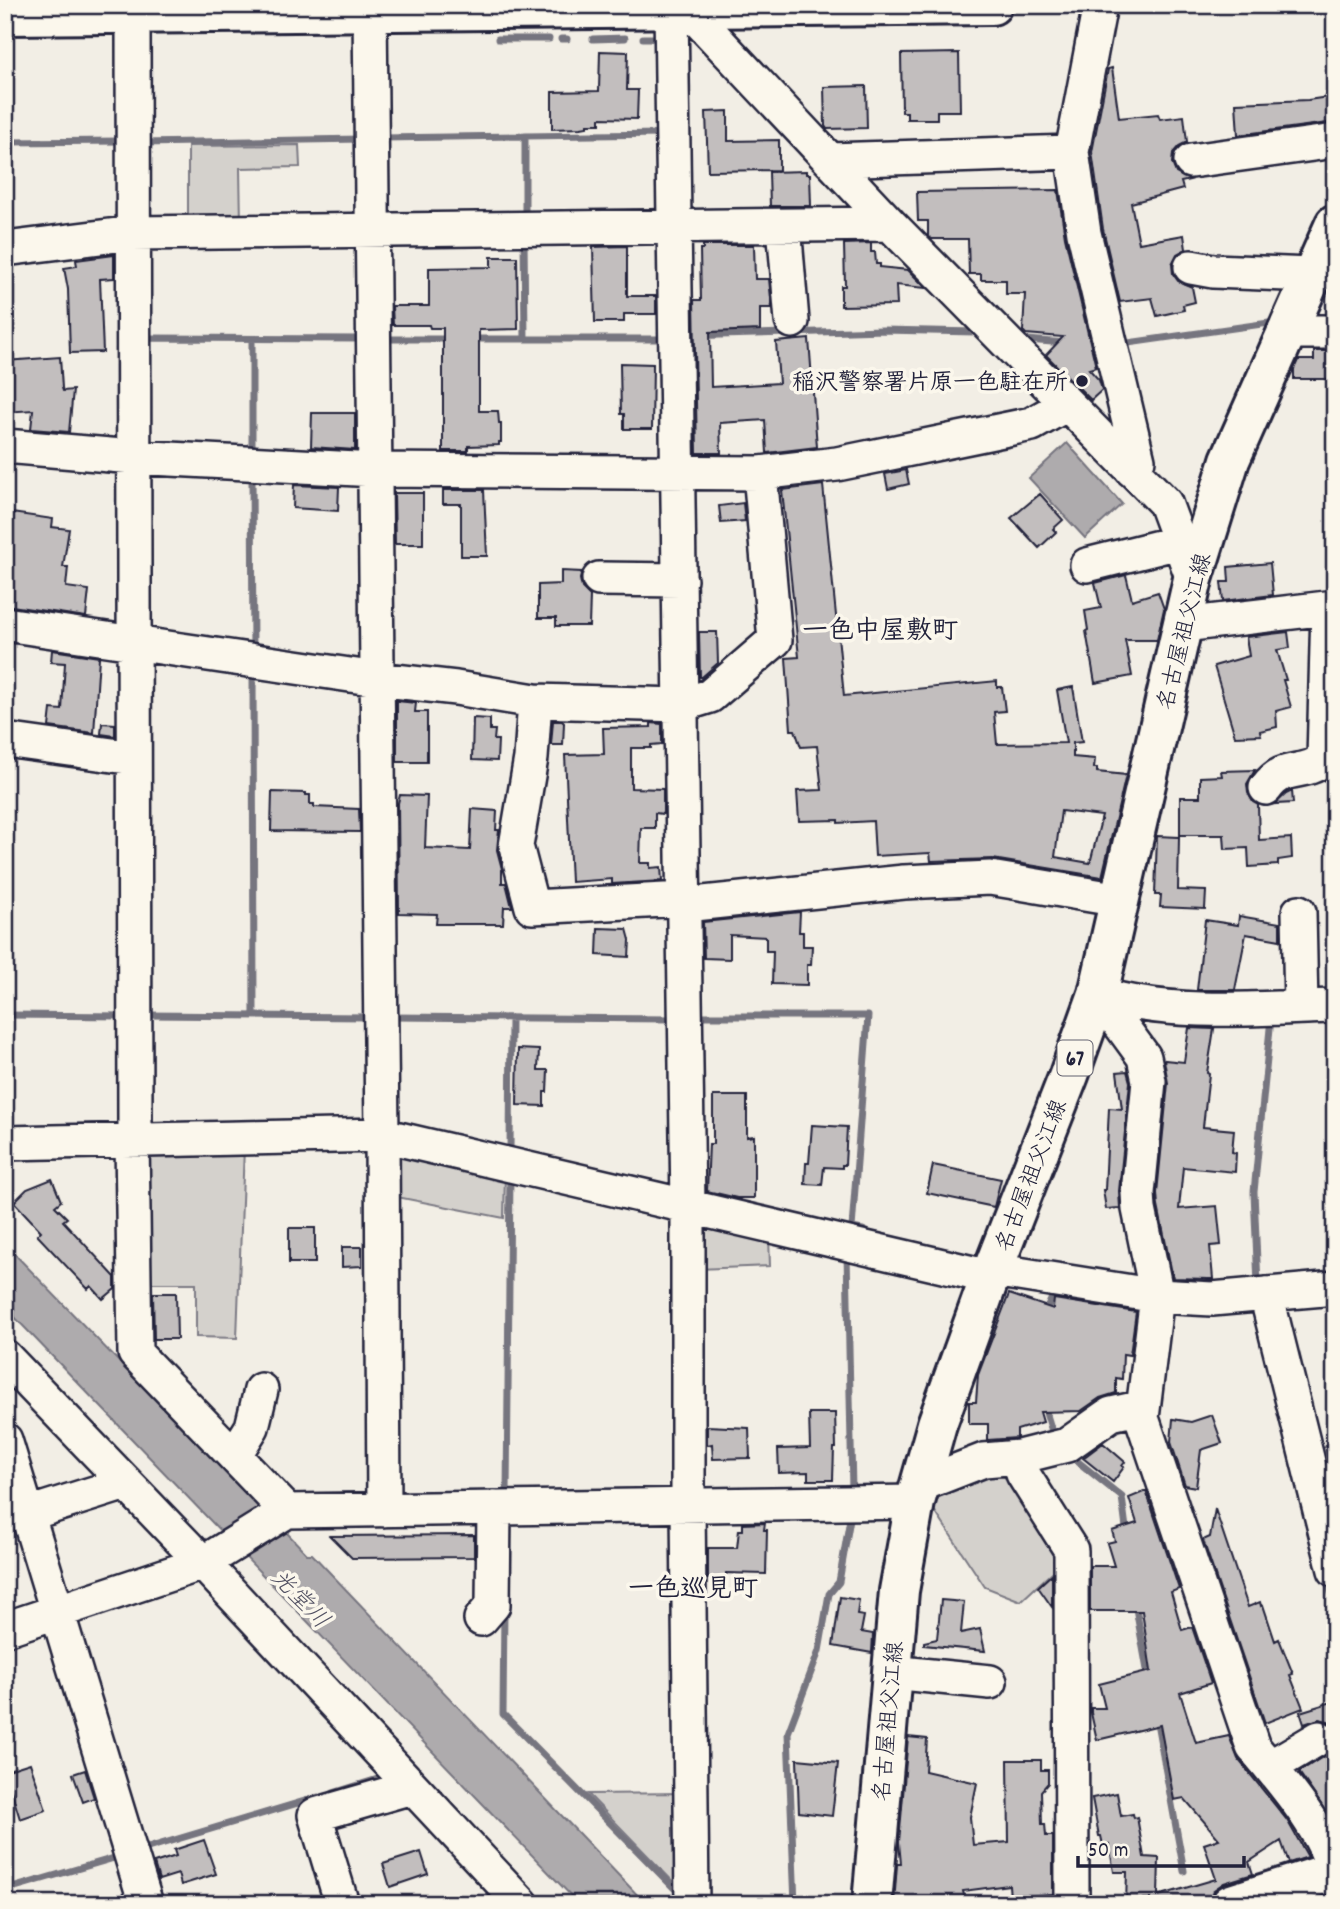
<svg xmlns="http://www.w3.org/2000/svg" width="1340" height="1909" viewBox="0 0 1340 1909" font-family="Dekko,'Klee One',sans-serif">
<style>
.green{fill:#d4d1cc;stroke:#7b7a84;stroke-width:2}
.water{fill:#aeabad;stroke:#76747f;stroke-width:2}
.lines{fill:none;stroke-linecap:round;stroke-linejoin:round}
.stream{stroke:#76747f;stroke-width:7}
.building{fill:#c2bebe;stroke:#22223b;stroke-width:2;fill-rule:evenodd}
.minor-casing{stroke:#22223b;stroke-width:38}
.major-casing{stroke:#22223b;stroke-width:44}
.highway-casing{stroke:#22223b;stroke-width:44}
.minor{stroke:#fbf7ec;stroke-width:33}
.major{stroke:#fbf7ec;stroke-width:38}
.highway{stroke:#fbf7ec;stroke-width:38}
.poi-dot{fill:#22223b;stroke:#fbf7ec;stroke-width:2.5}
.labels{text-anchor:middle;stroke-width:7;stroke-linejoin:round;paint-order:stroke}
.shield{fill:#fbf7ec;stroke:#636270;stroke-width:2}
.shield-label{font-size:21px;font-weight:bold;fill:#22223b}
.poi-label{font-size:23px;font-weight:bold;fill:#22223b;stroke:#fbf7ec;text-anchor:end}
.street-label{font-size:23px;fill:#22223b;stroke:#fbf7ec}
.water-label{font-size:24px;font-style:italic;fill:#535263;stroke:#fbf7ec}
.quarter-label{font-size:26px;font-weight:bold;fill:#22223b;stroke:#fbf7ec}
</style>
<rect width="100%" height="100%" fill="#f2eee5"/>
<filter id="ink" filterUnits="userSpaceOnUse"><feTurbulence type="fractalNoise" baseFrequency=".0143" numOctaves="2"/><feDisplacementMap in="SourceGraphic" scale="14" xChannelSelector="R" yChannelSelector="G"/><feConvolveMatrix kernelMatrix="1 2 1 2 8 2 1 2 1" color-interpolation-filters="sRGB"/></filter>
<g filter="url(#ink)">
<path class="green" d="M299 145 300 167 240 168 241 224H188V146Z
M244 1147 237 1338 196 1337V1283H144L145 1149Z
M392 1154 505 1171 504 1218 392 1196Z
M704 1220 769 1236 770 1266 698 1269Z
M1009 1469 1063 1562 1021 1601 985 1587 930 1504 932 1494Z
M685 1793 687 1896 588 1794Z"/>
<path class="water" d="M1067 443 1122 504 1085 538 1029 478Z
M5 1244 244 1491H247L307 1554H312L646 1904H579L5 1307Z"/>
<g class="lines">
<path class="stream" d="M643 38H659
M498 39H549
M561 39H567
M593 39 625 38
M382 138 525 136
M5 142 123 141
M143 143 362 139
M525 219V136L662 134
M524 238 525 339
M686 336 883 330 976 332
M252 339V456
M384 339H450
M473 339H666
M1027 340 1065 343
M147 343V338L364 339
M1121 344 1276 322
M252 475 253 652
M253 670 254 1016
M5 1015 126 1016
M145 1015 370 1017
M694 1016H868L852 1228 863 1230
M390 1017 674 1019
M510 1152 511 1018
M847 1254 852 1490
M1258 1285 1254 1192 1271 1018
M1044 1315 1056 1289
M1044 1405 1054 1438
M1072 1457 1122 1497 1127 1536
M507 1495 510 1174
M1327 1578 1335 1608
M1135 1603 1149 1681
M504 1608 503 1714 681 1895
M1156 1717 1184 1871
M333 1793 384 1777
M141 1850 318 1797
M5 1890 121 1856
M795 1904 788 1733 819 1651 829 1594 839 1582 851 1513"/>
</g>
<path class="building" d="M600 51 628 52 627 90H638L637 119 600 118V124H587V127L581 128 552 129V92L599 91Z
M959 53 960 111H937V119H907V112H902L901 54Z
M1112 68 1119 118 1158 114 1160 119 1184 116 1187 142 1179 146 1173 153 1172 163 1176 173 1190 180 1181 182 1183 189 1131 203 1139 243 1184 235 1186 249 1177 254 1172 264 1173 274 1178 281 1192 287 1195 302 1183 305 1184 310 1157 316 1152 298 1120 302 1103 229 1092 152 1108 69Z
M866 86 867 128 827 129 825 126 824 87Z
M1335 96V122L1238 135 1236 103 1308 100Z
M728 111V141L779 140V170L708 171 706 112Z
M806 171V174H810L811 206H770L769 172Z
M1058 190 1065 237 1096 367 1089 369 1099 380 1102 390 1091 400 1046 355 1063 337 1026 334 1023 331 1025 294H1006V280H981V274H969L968 239H932L928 236V221H918L917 192Z
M871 243V252H875L876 264H880V267L908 270 926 288 896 285 897 305 841 306V286H845L844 244Z
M703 245H754L755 279H769L772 308H760V330L710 332 711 387 779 383 776 342 809 339 817 447 767 453 765 420 720 423 721 453H697L694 300H701L700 249H703Z
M627 246V296H656V314H624V322H595L593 247Z
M114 255V278L100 279 103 352 70 353 68 289 64 268 77 266 76 260Z
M491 257H517L518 329 479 330V411H498L499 423H501V442H499V445L468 446V451H443V328H430L429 325H393L392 306H429V268L491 267Z
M1314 351H1335V379H1294V369L1298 360H1314Z
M60 357 62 388 63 391 73 390 69 432 31 429 33 410 5 412V361Z
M620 363 653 364 652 429H624V414H621Z
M312 413H355V450L311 447Z
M906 470 909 484 888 489 885 474Z
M294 485 339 487 338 511 293 508Z
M823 485 844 696 997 681V687H1002L1005 711 994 712 997 744 1066 743 1057 690 1073 687 1082 742 1073 743V757L1095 759 1094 768H1097V772L1126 775 1102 877 993 859 931 861 930 853 875 856 873 821 838 823V820L799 821 797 791 822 790 817 746 801 747 795 730H791L786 658 799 657 782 490ZM1061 811 1102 816 1090 863 1055 857Z
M443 490H484L487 556H461V504H443Z
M394 493H423V544H395Z
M1040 494 1063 520 1053 529 1056 532 1039 548 1011 518Z
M743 503 745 521 721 523 719 506Z
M5 512 53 519 52 527 69 529 63 567H68L66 587 89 590 86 617 5 605Z
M1270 563 1273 595 1223 601 1221 582H1229L1228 567Z
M561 571 582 572 580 579 582 588 590 596 589 626H556V618H538V585L561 584Z
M1126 575 1132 600 1158 592 1164 609 1157 640H1125L1132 676 1095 683 1086 631 1088 630 1085 611 1101 608 1095 583Z
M699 632H717L718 663 702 677H700Z
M1288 632 1290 648 1277 650 1286 680H1283L1291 707 1276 711 1277 727 1260 731 1261 735 1235 736 1214 666 1249 656 1246 637Z
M52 650 99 657 94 733 49 727 51 709 62 710 65 663 51 662Z
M397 701 416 703 415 712H427V762H397Z
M473 718 490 719V730H495L494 740H498L497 761 472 760Z
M553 721H562L564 723 563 745H551Z
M102 723 115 724V736L101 734Z
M651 723 662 724V744L651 745V748H631V788L663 789V814L655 813V828H641L640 863H650V868L661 867 662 881 612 884V879L571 882 565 755 604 754 603 728 651 727Z
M1255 770 1247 784 1248 793 1253 802 1258 805 1259 840 1291 838 1292 858 1278 860V865L1249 867 1248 848 1225 849 1224 835H1180V797H1200V777L1222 776 1221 771Z
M1292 791 1293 803 1275 804 1286 794Z
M272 792 306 793V795H310V804H314V807L359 809 360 832 271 831Z
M400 795 427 796 425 848 470 850 472 809 497 811 496 830H499L497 850 502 869V883H506L512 907H504L503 924H436L437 914 399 913 398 803Z
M1157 836 1179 837 1178 890 1206 891 1205 909 1160 907 1161 895H1155Z
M800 912 799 932H803V946H812L811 965H807V985L772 984 773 951H766V937L730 935V959L704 958 703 922Z
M1239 916 1280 923V940L1246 934 1235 990H1197L1205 920 1238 925Z
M598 928 627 929 630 940 629 957 597 955Z
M1189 1028 1214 1029 1207 1073 1209 1074 1203 1127 1234 1130 1232 1152 1236 1153 1235 1172 1183 1167 1179 1209 1217 1206 1221 1245 1210 1246 1213 1279H1208L1173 1278 1158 1206 1157 1193 1168 1083 1164 1060 1184 1062Z
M518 1049 539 1050 538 1070H548L547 1092H544V1106L517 1105Z
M1127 1071 1130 1082 1119 1191 1120 1208 1106 1209 1103 1190H1105L1109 1108 1122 1109 1117 1072Z
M713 1096H747V1137L754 1136V1198H737L707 1191 709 1144H713Z
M812 1125 847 1127 845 1165H842V1168L824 1167 822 1185 805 1184 806 1163H809Z
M933 1165 1001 1179 994 1207 927 1193Z
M52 1179 61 1201 55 1206 67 1218 63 1221 115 1277V1289L103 1299 91 1286 88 1289 37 1235 41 1231 14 1202 27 1189Z
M289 1228H315V1263H289Z
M342 1247H362V1266L342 1267Z
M153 1293H176L177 1339H154Z
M1009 1294 1053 1309 1054 1299 1136 1312 1130 1355 1123 1354 1122 1379 1116 1378V1393L1100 1398 1081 1411 1040 1412 1043 1422 1017 1430V1438L988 1440V1424H969V1402H976L978 1375Z
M809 1413H835L836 1448H834L833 1480H808V1472L779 1473 778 1449 810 1448Z
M1212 1415 1222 1443 1201 1450 1196 1487 1185 1485 1171 1442 1173 1419 1191 1422Z
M707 1426 749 1428 750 1458 713 1459 712 1444 707 1445Z
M1103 1443 1125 1462 1122 1466 1124 1467 1113 1482 1083 1458Z
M1146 1491 1179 1589 1171 1592 1182 1630 1192 1627 1211 1683 1180 1693 1196 1743 1229 1736 1238 1759 1287 1820 1308 1857 1289 1863 1281 1841 1249 1862 1253 1874 1224 1883 1214 1890 1210 1902 1203 1904H1150V1899H1144V1904H1126L1127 1872H1114L1109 1844 1103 1845 1101 1836H1099L1092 1798 1117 1793 1121 1816 1133 1814 1134 1818 1137 1817 1144 1857 1159 1858 1158 1896 1216 1879 1204 1844 1219 1839 1184 1798 1174 1800 1160 1725 1097 1740 1091 1713V1708H1105L1099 1684 1151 1671 1142 1611H1090V1566H1114L1107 1543 1115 1541 1112 1531 1137 1523 1129 1498Z
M1215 1509 1248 1607 1260 1602 1261 1606 1263 1605 1275 1641 1279 1639 1293 1674 1290 1675 1303 1708 1265 1723 1203 1540 1210 1537Z
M765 1523 764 1530H767L766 1574 726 1573V1580L708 1579V1548H737L739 1530H743V1524Z
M474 1535V1557L352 1558 330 1536Z
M1052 1574V1607L1038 1587Z
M840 1597 859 1600 857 1615 864 1616 861 1632 873 1634 872 1653 833 1646Z
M941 1600 964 1602 961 1633 980 1629 985 1651 924 1645V1642L937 1639Z
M1335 1701V1727L1328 1721 1319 1719 1304 1724 1300 1712Z
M908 1737 927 1739 925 1771 977 1783 970 1817 973 1845 1009 1842 1008 1760H1041V1770H1048V1783L1041 1791 1042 1824H1045L1046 1836H1053V1894L1010 1898 1009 1885 963 1891 966 1904H894L897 1864H901L899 1842Z
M1335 1749V1825L1299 1772Z
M797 1759 838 1763 832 1816 799 1812Z
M30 1763 46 1810 20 1819 5 1771Z
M85 1770 94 1798 83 1802 73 1774Z
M204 1840 216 1874 181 1885 178 1874 159 1880 154 1863 176 1856 174 1850Z
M421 1852 428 1874 390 1887 383 1864Z"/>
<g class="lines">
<defs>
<path id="minor" d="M684 5 890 224 1165 503 1193 579
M1100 5 1072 152 1084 233 1138 460 1132 470
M671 8 688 1207V1505L692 1904
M370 11 382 1135 384 1510
M133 13 135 1139
M830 160 1072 152
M1191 161 1335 141
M784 226 792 321
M5 249 133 233 890 224
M1191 267 1213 271 1311 275
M1286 332H1335
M5 446 133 457 375 470 760 473 837 464 1032 424 1067 404
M1087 565 1179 542
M599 579 680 580
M5 624 377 679 456 688 535 701 681 705 710 696 775 640 760 473
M1183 625 1335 607
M535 701 531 758 516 846 532 907 684 899
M5 740 134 758
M1266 788C1285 762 1302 777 1324 759L1328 608
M684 905 904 882 990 878 1120 900
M1299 912 1301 1007
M1098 994 1144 1057 1149 1081 1138 1193 1139 1209 1157 1296 1142 1418 1253 1747C1281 1780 1330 1836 1335 1880
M1098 994C1173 1017 1257 1008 1335 1006
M132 1139 135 1353 287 1511
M5 1143 382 1135 990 1277
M993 1270 1157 1296 1212 1299 1335 1288
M1266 1294 1335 1570
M5 1357 203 1563 522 1904
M5 1440 146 1904
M234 1456 252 1427 261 1390
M1019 1457 1023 1474 1071 1550 1072 1904
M920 1485 984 1460 1019 1457 1067 1445 1111 1414 1143 1407
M28 1514 126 1483
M481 1619 493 1605 494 1508
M5 1629 203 1563 287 1511 915 1502
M891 1672 990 1682
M1270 1767 1319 1738
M342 1904 315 1815 412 1787"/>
<path id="major" d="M872 1904 899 1591 915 1502 937 1424 990 1277 1069 1075 1098 994 1193 579 1230 460 1335 224
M1231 1904 1335 1871"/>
<path id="highway" d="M5 15 992 5"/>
</defs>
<use href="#minor" class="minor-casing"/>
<use href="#major" class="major-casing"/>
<use href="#highway" class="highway-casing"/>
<use href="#minor" class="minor"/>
<use href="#major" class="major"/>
<use href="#highway" class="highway"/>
</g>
</g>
<circle class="poi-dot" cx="1082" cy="381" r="7"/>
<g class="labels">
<rect class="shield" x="1057.5" y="1040.5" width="35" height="35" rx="5"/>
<g class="shield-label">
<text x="1075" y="1065">67</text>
</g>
<g class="poi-label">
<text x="1068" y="389">稲沢警察署片原一色駐在所</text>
</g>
<g class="street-label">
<text transform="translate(1183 631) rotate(-76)" y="8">名古屋祖父江線</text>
<text transform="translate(1030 1175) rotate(-69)" y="8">名古屋祖父江線</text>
<text transform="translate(887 1721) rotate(-85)" y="8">名古屋祖父江線</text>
</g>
<g class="water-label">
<text transform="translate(301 1598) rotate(46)" y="8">光堂川</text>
</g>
<g class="quarter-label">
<text x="880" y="638">一色中屋敷町</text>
<text x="693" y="1596">一色巡見町</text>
</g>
</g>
<rect width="1340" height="1909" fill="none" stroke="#fbf7ec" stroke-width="28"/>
<rect x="14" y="14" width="1312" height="1881" fill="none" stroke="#22223b" stroke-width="2.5" filter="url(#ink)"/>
<path d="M1078 1856v10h166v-10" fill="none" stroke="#22223b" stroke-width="3.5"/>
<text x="1088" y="1856" font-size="21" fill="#22223b" stroke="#fbf7ec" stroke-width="5" paint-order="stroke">50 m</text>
</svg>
